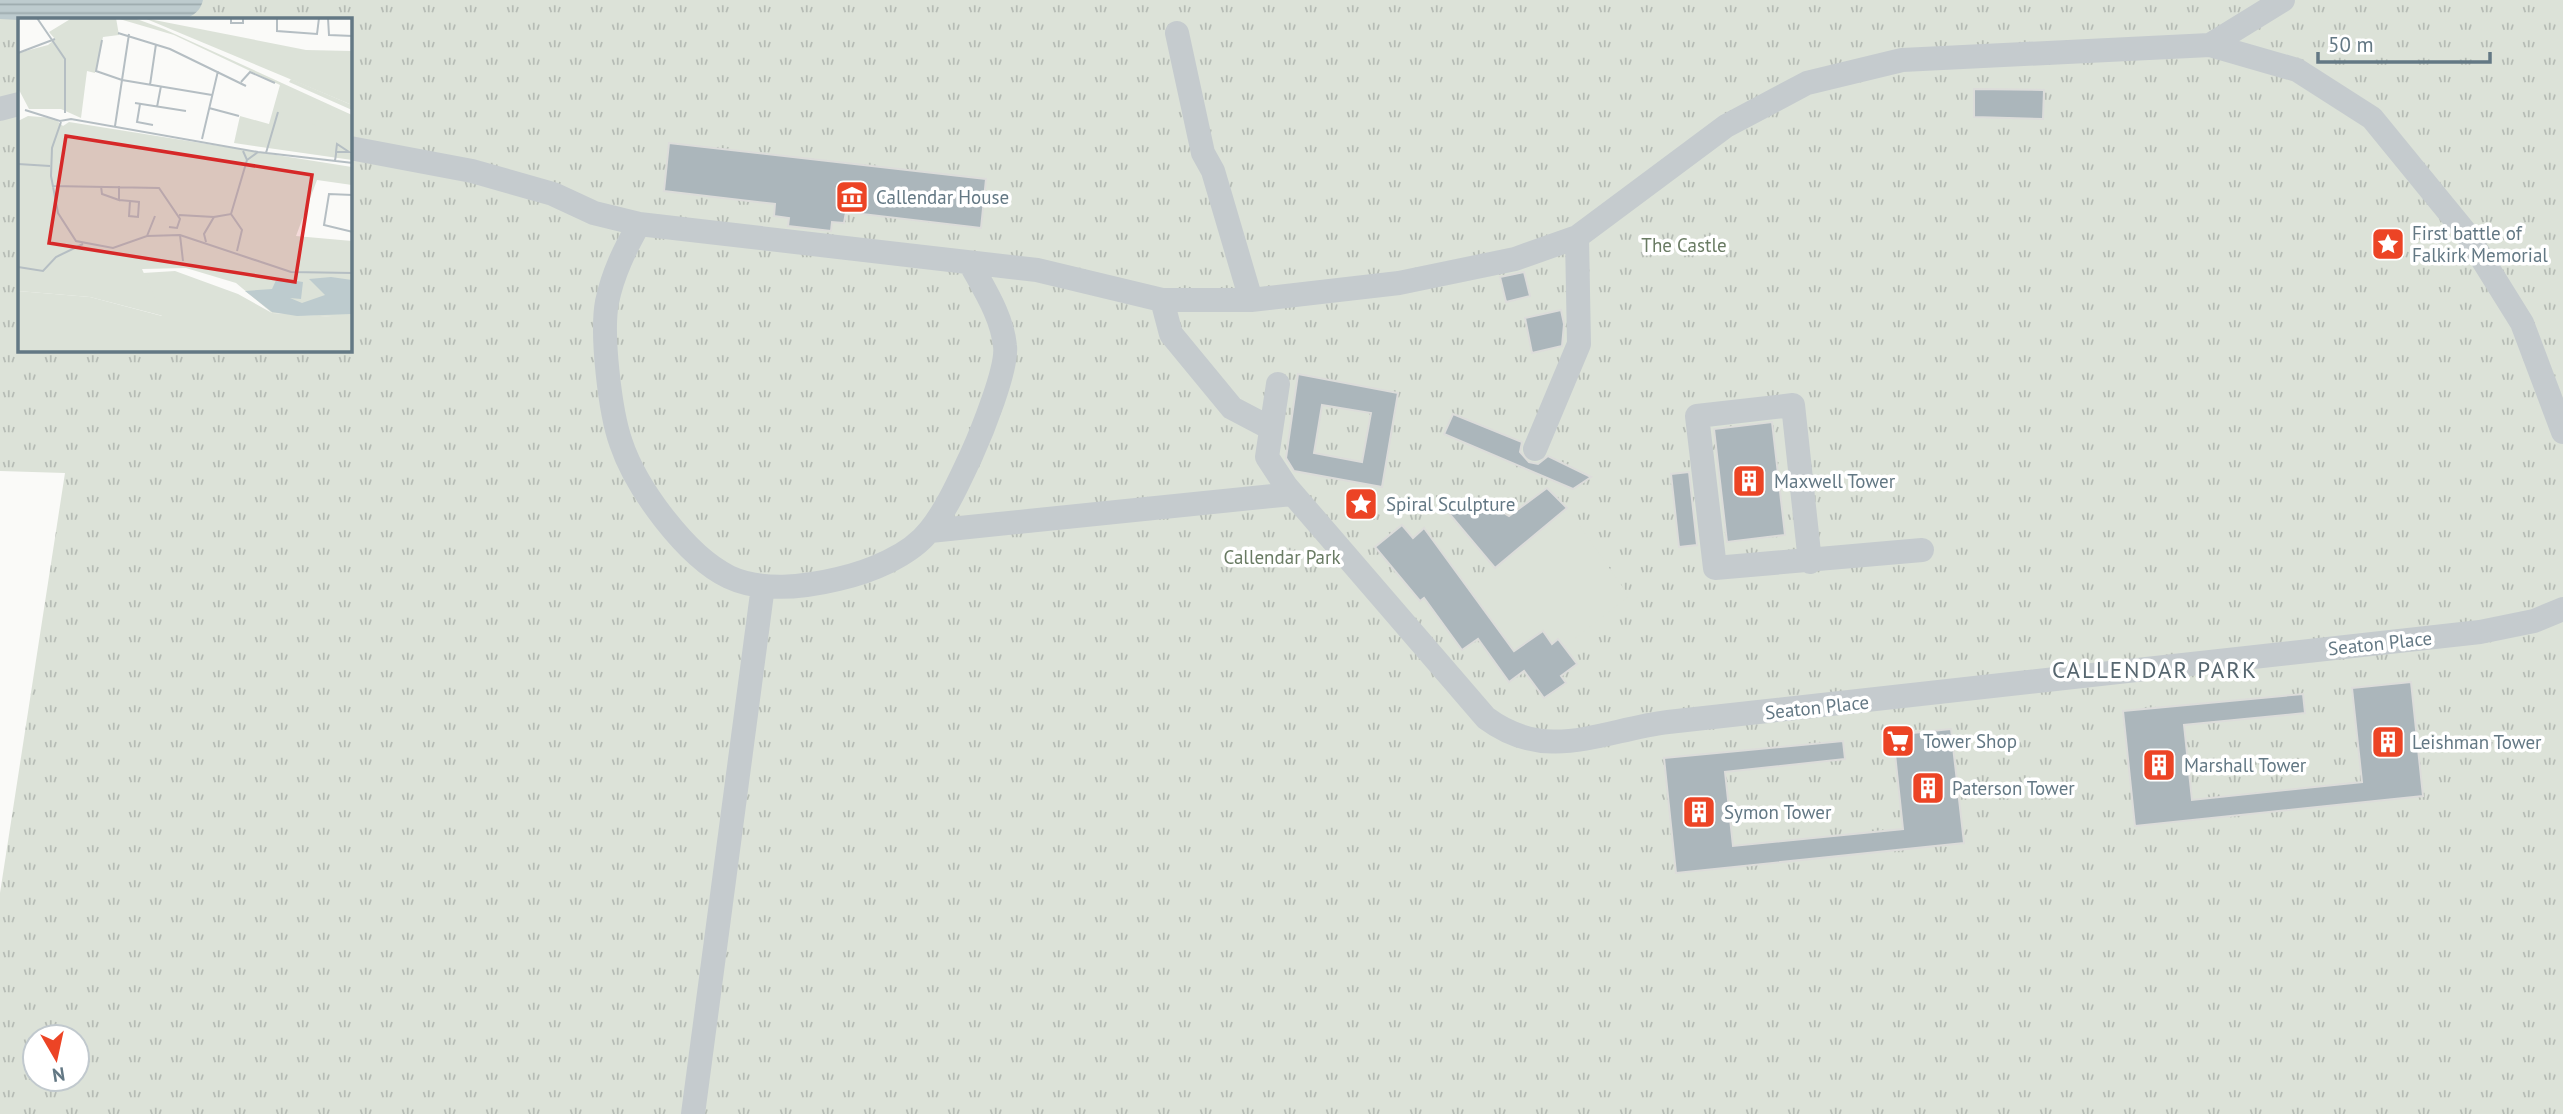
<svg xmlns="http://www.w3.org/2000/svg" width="2563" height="1114" viewBox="0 0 2563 1114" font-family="'PT Sans',sans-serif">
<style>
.park{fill:url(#park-tufts);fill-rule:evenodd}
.garden{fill:#dce2d8}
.water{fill:url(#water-rules)}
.building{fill:#abb6bb;stroke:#dcdcda;stroke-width:2;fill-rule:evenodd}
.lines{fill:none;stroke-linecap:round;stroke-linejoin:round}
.minor{stroke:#c5cbce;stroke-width:24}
.labels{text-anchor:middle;stroke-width:7;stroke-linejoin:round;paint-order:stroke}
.poi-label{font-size:19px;fill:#637884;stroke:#fff;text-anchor:start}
.park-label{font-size:19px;fill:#697b63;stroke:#fff}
.street-label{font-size:19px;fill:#637884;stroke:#fff}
.quarter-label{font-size:23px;letter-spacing:2px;fill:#56666f;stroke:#fff}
.inset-road{fill:none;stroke:#b5bec3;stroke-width:2}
.view{fill:#d62828;fill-opacity:0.15;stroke:#d62828;stroke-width:3.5}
.inset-edge{fill:none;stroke:#637884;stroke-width:3.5}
</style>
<defs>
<pattern id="park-tufts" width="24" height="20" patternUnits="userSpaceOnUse" patternTransform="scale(1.75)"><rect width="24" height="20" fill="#dce2d8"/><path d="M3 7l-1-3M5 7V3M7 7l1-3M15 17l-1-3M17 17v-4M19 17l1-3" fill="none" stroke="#b6bcb5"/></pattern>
<pattern id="water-rules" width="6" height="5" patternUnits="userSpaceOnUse" patternTransform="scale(1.75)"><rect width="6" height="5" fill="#bdcbce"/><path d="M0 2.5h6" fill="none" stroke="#9daaad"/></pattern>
</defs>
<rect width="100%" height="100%" fill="#fafaf8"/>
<path class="park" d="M0 0H2563V1114H0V893L65 473 0 471ZM19 19H350V350H19ZM35 1037H77V1079H35Z"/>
<path class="garden" d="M1567 508 1629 596 1564 647 1558 640 1552 644 1542 631 1513 652 1468 589Z"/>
<path class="water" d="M0 0H203C201 10 193 17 183 19L19 20 0 19Z"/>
<path class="building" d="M1974 89 2044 90 2043 119 1974 117Z
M669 143 986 179 981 228 846 212 844 223 832 222 831 231 788 226 789 218 774 216 775 204 664 191Z
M1524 272 1530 296 1506 302 1500 277Z
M1561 310 1564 324 1562 346 1532 353 1525 318Z
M1298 374 1398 393 1382 487 1294 471 1286 458ZM1322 405 1371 413 1362 462 1314 453Z
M1453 414 1522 442 1520 452 1529 462 1538 464 1548 456 1591 477 1573 489 1444 434Z
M1772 422 1785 535 1727 542 1714 429Z
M1689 472 1697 545 1679 547 1671 474Z
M1547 488 1567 508 1495 568 1447 511 1475 502 1492 506 1509 516Z
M1402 525 1413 538 1424 528 1514 651 1543 631 1552 644 1558 639 1577 664 1561 676 1566 683 1544 698 1524 671 1509 682 1478 639 1462 650 1424 598 1420 601 1375 547Z
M2411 682 2423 796 2135 826 2123 711 2303 694 2305 713 2184 725 2192 800 2362 782 2352 688Z
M1951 729 1964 843 1676 873 1664 758 1843 741 1845 759 1725 772 1733 846 1903 829 1893 735Z"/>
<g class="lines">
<path class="minor" d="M1177 33 1203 153 1213 171 1251 300
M2210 45 2283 0
M0 109 19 104
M350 148 472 171 553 194 594 213 639 224 1037 270 1162 300H1251L1399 283 1515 259 1577 237 1726 126 1807 83 1902 60 2210 45 2297 70 2372 118 2466 233 2522 323 2563 432
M639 224C625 249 613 273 607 302 601 334 610 412 621 443 636 488 686 556 729 577 761 592 805 587 838 579 869 572 910 556 930 530 947 509 959 481 971 456 981 434 1008 368 1005 346 1002 316 984 289 970 263
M1162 300 1171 334 1232 408 1270 428
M1278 384 1267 457 1286 486 1486 718C1548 764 1602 730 1668 722L2480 632 2534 621 2563 609
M1535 449 1579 344 1577 237
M930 531 1292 494
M1810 562 1793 405 1697 416 1715 568 1922 550
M693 1114 763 586"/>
</g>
<defs>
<symbol id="museum-square" viewBox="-11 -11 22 22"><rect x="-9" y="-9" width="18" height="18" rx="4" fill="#ec4425" stroke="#fff"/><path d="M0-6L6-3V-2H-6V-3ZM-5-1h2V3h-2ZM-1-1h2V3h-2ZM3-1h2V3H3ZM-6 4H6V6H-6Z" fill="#fff"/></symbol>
<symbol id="sight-square" viewBox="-11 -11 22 22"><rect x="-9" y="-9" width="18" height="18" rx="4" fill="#ec4425" stroke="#fff"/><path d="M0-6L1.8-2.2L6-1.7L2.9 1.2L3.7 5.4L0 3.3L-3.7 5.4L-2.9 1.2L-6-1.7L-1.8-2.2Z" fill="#fff"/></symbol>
<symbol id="building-square" viewBox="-11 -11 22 22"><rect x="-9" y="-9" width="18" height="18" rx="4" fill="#ec4425" stroke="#fff"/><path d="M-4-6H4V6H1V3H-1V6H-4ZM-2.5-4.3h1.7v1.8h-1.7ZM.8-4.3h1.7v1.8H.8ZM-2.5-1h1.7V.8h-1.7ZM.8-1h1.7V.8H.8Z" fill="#fff"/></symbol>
<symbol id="supermarket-square" viewBox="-11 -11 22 22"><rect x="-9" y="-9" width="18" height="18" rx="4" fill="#ec4425" stroke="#fff"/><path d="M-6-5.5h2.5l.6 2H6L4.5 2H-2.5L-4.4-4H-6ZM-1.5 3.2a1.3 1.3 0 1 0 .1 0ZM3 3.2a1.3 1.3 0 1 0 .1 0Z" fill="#fff"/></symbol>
</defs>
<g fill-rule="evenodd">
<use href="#museum-square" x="833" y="178" width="38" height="38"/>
<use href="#sight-square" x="2369" y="225" width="38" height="38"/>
<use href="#building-square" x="1730" y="462" width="38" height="38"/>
<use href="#sight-square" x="1342" y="485" width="38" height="38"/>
<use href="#supermarket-square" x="1879" y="722" width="38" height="38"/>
<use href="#building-square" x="2369" y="723" width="38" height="38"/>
<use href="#building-square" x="2140" y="746" width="38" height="38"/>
<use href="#building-square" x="1909" y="769" width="38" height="38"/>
<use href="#building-square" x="1680" y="793" width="38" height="38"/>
</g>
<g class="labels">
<g class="poi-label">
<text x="876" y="204">Callendar House</text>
<text x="2412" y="240">First battle of<tspan x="2412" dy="22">Falkirk Memorial</tspan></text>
<text x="1774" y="488">Maxwell Tower</text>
<text x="1386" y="511">Spiral Sculpture</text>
<text x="1923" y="748">Tower Shop</text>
<text x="2412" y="749">Leishman Tower</text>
<text x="2184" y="772">Marshall Tower</text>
<text x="1952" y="795">Paterson Tower</text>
<text x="1724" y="819">Symon Tower</text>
</g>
<g class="park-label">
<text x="1684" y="252">The Castle</text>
<text x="1282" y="564">Callendar Park</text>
</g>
<g class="street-label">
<text transform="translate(2380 643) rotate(-6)" y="7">Seaton Place</text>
<text transform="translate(1817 707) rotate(-6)" y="7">Seaton Place</text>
</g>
<g class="quarter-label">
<text x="2155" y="678">CALLENDAR PARK</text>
</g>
</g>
<g transform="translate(18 18)">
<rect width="334" height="334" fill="#fafaf8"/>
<path d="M98 0H116L146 11 334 97V142L216 125 222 98 251 106 262 67 156 17ZM126 0 288 32 334 33V87Z" fill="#dce2d8"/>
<path d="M273 61 334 87V92L271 64ZM157 253 220 276 254 295 334 300V334H0V273L72 279 144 298 125 255Z" fill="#dce2d8"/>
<path d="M54 0H98L101 17 85 19 77 55 69 53 63 100 43 91H11L0 70V35L30 27 37 21 31 14ZM10 98 36 100 45 108 51 104 334 149V167L299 162 278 218 334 223V300L328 305 314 299 254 295 218 265 168 250 124 251 145 298 72 279 0 273V103Z" fill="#dce2d8"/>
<path d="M295 84 324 97 315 116 286 102Z" fill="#dce2d8"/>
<path d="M313 259 334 262 333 296 279 298 254 294 227 273 254 271 259 260 285 264 283 281 272 280 284 285 307 277 291 261Z" fill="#bdcbce"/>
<path class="inset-road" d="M19 0 47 41V95M213 0V5H225V0M259 0V13L299 16 301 0M310 0 311 17 335 18M100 15 152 31 228 68M84 22 78 53 104 62 194 77M0 35 37 21M223 64 232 54 257 65M132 67 138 26M117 85 168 93M122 86 119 104 135 107M139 89 143 68M191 90 221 98M7 92 42 103 53 101 240 134 335 145M43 104 34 130 33 158 40 195 58 223 95 230 129 218 162 217 273 254 335 255M97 108 111 16M184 121 200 53M225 133 229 142 240 134M248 135 260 94M317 143 318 136V134L319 126 331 134H318M0 146 32 148M34 168 141 170 162 201 159 210 151 209M83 168 84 176 101 182V168M335 177 311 176 306 207 335 214M101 182 112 183 121 184 120 199 111 198 112 183M213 196 229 142M161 197 196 199M162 217 165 243M129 218 137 198M188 224 186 216 196 199 213 196 224 212 219 233M0 249 25 253 38 239 65 226"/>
<path class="view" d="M48 118 294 157 277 264 31 225Z"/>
<rect width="334" height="334" class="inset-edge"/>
</g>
<g transform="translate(56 1058) rotate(171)"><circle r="33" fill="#ffffff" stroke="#c1c9ce" stroke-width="2"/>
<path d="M0-5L12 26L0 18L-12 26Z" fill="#ec4425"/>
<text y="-10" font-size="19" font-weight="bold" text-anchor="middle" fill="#637884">N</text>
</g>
<path d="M2318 52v10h172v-10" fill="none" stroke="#637884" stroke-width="3.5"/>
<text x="2328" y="52" font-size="21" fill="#637884" stroke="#ffffff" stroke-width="5" paint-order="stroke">50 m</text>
</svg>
